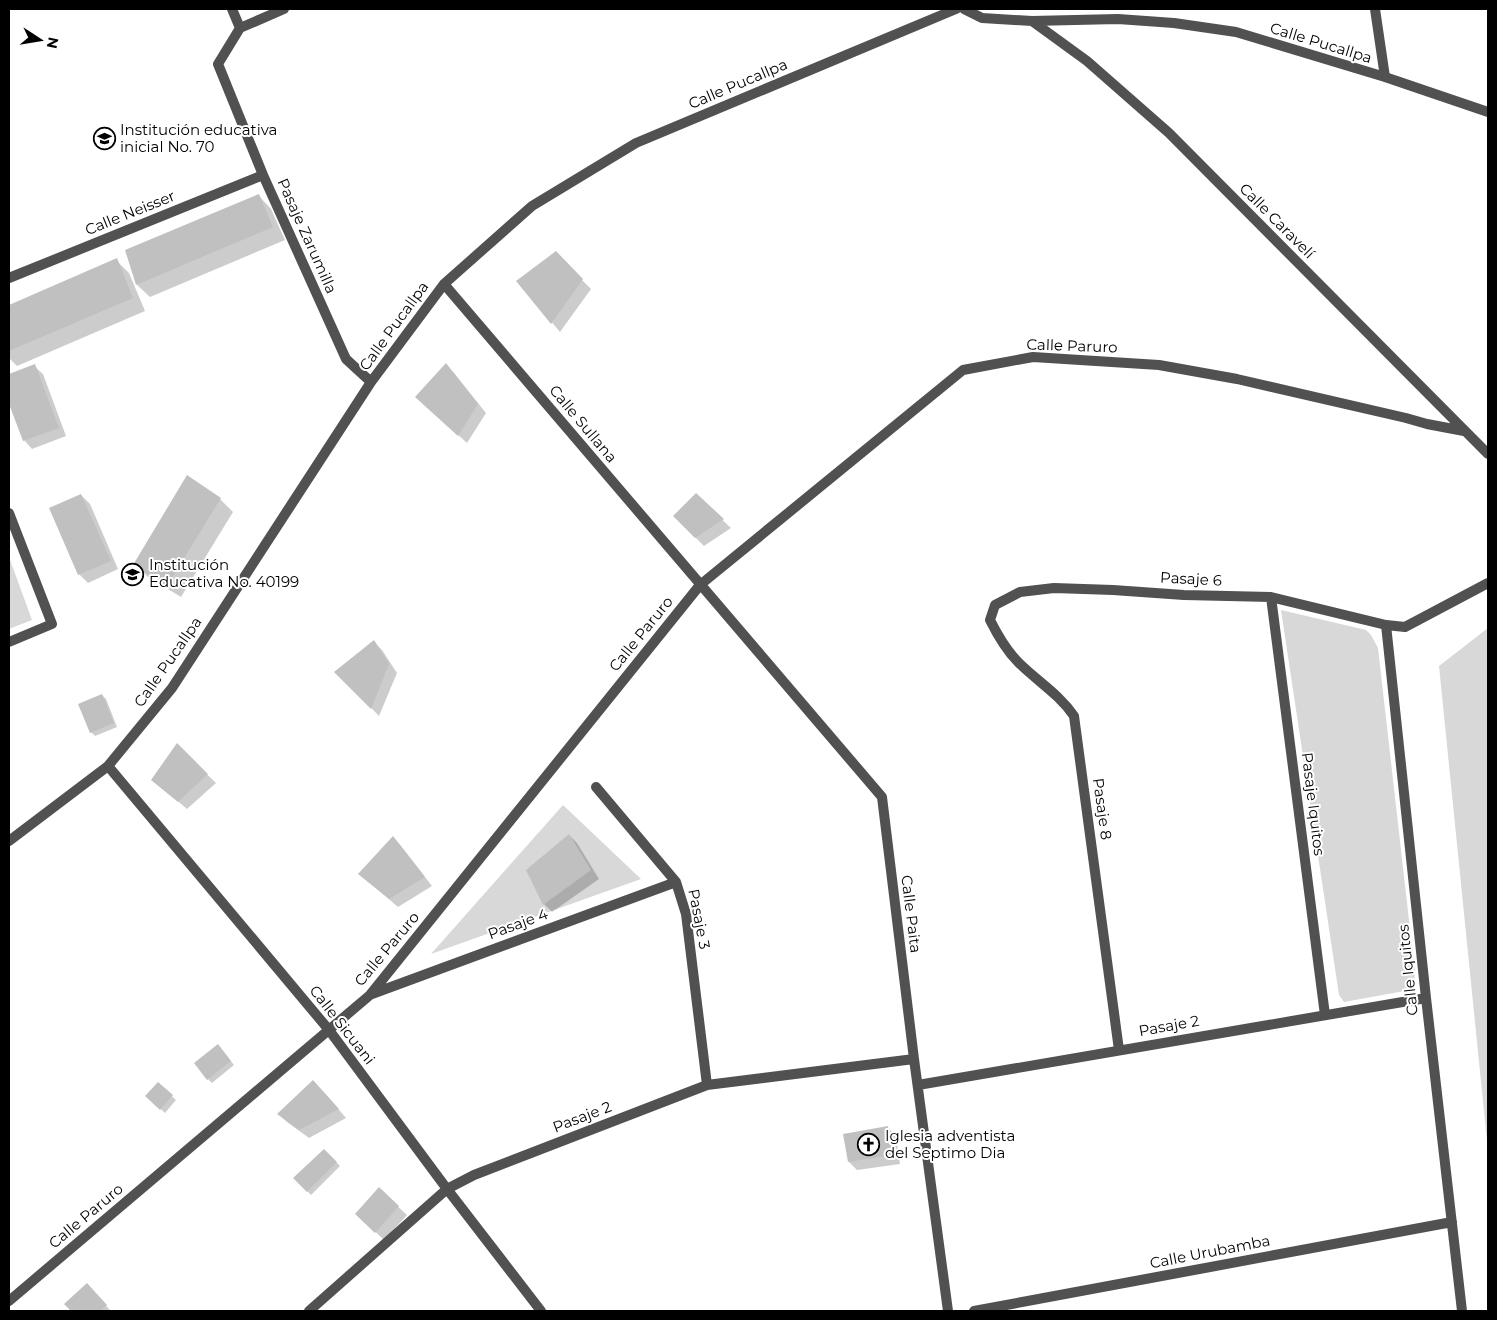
<svg xmlns="http://www.w3.org/2000/svg" width="1497" height="1320" viewBox="0 0 1497 1320" font-family="Montserrat,sans-serif">
<style>
.green{fill:#d8d8d8}
.shadow{fill:#0003}
.building{fill:#c0c0c0}
.lines{fill:none;stroke-linecap:round;stroke-linejoin:round}
.street{stroke:#515151;stroke-width:10}
.labels{text-anchor:middle;stroke-width:4;stroke-linejoin:round;paint-order:stroke}
.street-label{font-size:15px;fill:#000;stroke:#fff}
.poi-label{font-size:15px;fill:#000;stroke:#fff;text-anchor:start}
</style>
<rect width="100%" height="100%" fill="#fff"/>
<path class="green" d="M9 557 32 620 9 629Z
M1281 610 1366 630 1371 635 1378 648 1415 973 1414 984 1410 990 1344 1002 1339 995Z
M1488 628V1151L1439 666Z
M563 805 641 879 431 954Z"/>
<path class="shadow" d="M259 196 271 209 285 240 150 297 137 285Z
M555 253 591 289 560 332 517 281Z
M116 260 129 273 145 311 17 366 9 358V306Z
M446 365 454 373 486 413 467 443 425 405Z
M34 366 43 374 66 436 32 449 24 440 9 400V376Z
M81 495 90 504 118 569 88 583 79 574Z
M696 495 731 528 704 546 674 516Z
M220 499 233 512 181 597 148 577 135 564Z
M374 642 382 650 397 673 379 716 336 672Z
M102 695 106 699 117 727 95 736 91 732Z
M177 745 216 783 187 809 153 780Z
M569 835 577 843 599 879 552 912 544 904Z
M393 838 401 846 432 886 398 907 360 874Z
M222 1050 234 1065 212 1083 208 1079Z
M158 1084 176 1100 165 1113 147 1096Z
M322 1090 346 1118 309 1138 287 1122 279 1114Z
M887 1127 896 1136 900 1164 857 1170 849 1162Z
M324 1150 340 1166 311 1195 295 1178Z
M379 1189 407 1215 384 1240 365 1222Z
M91 1289 110 1310 108 1311H72L66 1304Z"/>
<path class="building" d="M259 194 273 227 136 285 125 250Z
M556 251 583 279 551 324 516 281Z
M117 258 133 298 9 351V305Z
M446 363 478 404 458 436 415 397Z
M35 364 59 428 23 441 9 404V374Z
M187 475 221 498 167 586 133 565Z
M696 493 724 519 695 538 673 516Z
M81 494 111 561 78 575 49 508Z
M374 640 389 664 371 709 334 672Z
M102 694 114 723 90 733 78 704Z
M177 743 208 774 178 802 151 780Z
M569 834 591 870 543 905 526 870Z
M393 836 425 877 389 899 358 874Z
M218 1044 231 1061 207 1080 194 1063Z
M313 1080 339 1109 299 1130 277 1114Z
M158 1082 173 1095 160 1110 145 1096Z
M888 1126 892 1155 848 1162 843 1134Z
M324 1149 337 1162 307 1192 293 1178Z
M379 1187 399 1206 375 1233 355 1214Z
M87 1283 107 1305 100 1311H71L64 1304Z"/>
<g class="lines">
<path class="street" d="M232 9 240 28
M964 9 982 18 1032 21 1118 19 1174 23 1236 32 1385 77 1488 112
M1375 9 1385 77
M1032 21 1087 61 1169 133 1488 454
M240 28 218 64 263 175 346 359 371 382
M240 28 284 9
M9 278 263 175
M444 284 882 797 914 1059 948 1311
M9 513 52 624 9 642
M1271 597 1325 1015
M1386 625 1426 998 1462 1311
M108 766 329 1030 447 1189 541 1311
M596 787 676 882 686 914 707 1085
M9 841 108 766 172 688 371 382 444 284 532 206 636 143 956 9
M372 994 676 882
M1119 1050 1074 716C1059 694 1037 681 1018 662 1006 650 998 636 990 620L995 605 1020 592 1054 588 1113 590 1184 595 1271 597 1386 625 1405 627 1488 583
M918 1085 1426 998
M9 1301 370 995 700 585 963 370 1033 357 1159 365 1237 379 1406 418 1427 424 1464 431
M309 1311 447 1189 474 1175 707 1085 914 1059
M974 1311 1452 1222"/>
</g>
<defs>
<symbol id="school-ring" viewBox="-11 -11 22 22"><circle r="9.5" fill="#fff" stroke="#000" stroke-width="1.5"/><path d="M0-5L7-2L0 1L-7-2ZM-4 1L0 2.5L4 1V4Q0 6-4 4Z" fill="#000"/></symbol>
<symbol id="church-ring" viewBox="-11 -11 22 22"><circle r="9.5" fill="#fff" stroke="#000" stroke-width="1.5"/><path d="M-1.2-6h2.4v3.5h3.3v2.4h-3.3V6h-2.4V-.1h-3.3v-2.4h3.3Z" fill="#000"/></symbol>
</defs>
<g fill-rule="evenodd">
<use href="#school-ring" x="92" y="126" width="25" height="25"/>
<use href="#school-ring" x="120" y="562" width="25" height="25"/>
<use href="#church-ring" x="856" y="1132" width="25" height="25"/>
</g>
<g class="labels">
<g class="street-label">
<text transform="translate(1321 43) rotate(17)" y="5">Calle Pucallpa</text>
<text transform="translate(738 84) rotate(-23)" y="5">Calle Pucallpa</text>
<text transform="translate(130 213) rotate(-22)" y="5">Calle Neisser</text>
<text transform="translate(1277 221) rotate(45)" y="5">Calle Caravelí</text>
<text transform="translate(307 236) rotate(66)" y="5">Pasaje Zarumilla</text>
<text transform="translate(394 326) rotate(-54)" y="5">Calle Pucallpa</text>
<text transform="translate(1072 346) rotate(2)" y="5">Calle Paruro</text>
<text transform="translate(583 424) rotate(50)" y="5">Calle Sullana</text>
<text transform="translate(1191 579) rotate(3)" y="5">Pasaje 6</text>
<text transform="translate(641 634) rotate(-51)" y="5">Calle Paruro</text>
<text transform="translate(168 662) rotate(-55)" y="5">Calle Pucallpa</text>
<text transform="translate(1313 804) rotate(83)" y="5">Pasaje Iquitos</text>
<text transform="translate(1102 809) rotate(82)" y="5">Pasaje 8</text>
<text transform="translate(911 914) rotate(83)" y="5">Calle Paita</text>
<text transform="translate(699 919) rotate(79)" y="5">Pasaje 3</text>
<text transform="translate(518 924) rotate(-20)" y="5">Pasaje 4</text>
<text transform="translate(387 949) rotate(-50)" y="5">Calle Paruro</text>
<text transform="translate(1408 970) rotate(-96)" y="5">Calle Iquitos</text>
<text transform="translate(342 1025) rotate(52)" y="5">Calle Sicuani</text>
<text transform="translate(1169 1026) rotate(-10)" y="5">Pasaje 2</text>
<text transform="translate(582 1117) rotate(-21)" y="5">Pasaje 2</text>
<text transform="translate(86 1216) rotate(-40)" y="5">Calle Paruro</text>
<text transform="translate(1210 1252) rotate(-11)" y="5">Calle Urubamba</text>
</g>
<g class="poi-label">
<text x="120" y="135">Institución educativa<tspan x="120" dy="17">inicial No. 70</tspan></text>
<text x="149" y="570">Institución<tspan x="149" dy="17">Educativa No. 40199</tspan></text>
<text x="885" y="1141">Iglesia adventista<tspan x="885" dy="17">del Septimo Dia</tspan></text>
</g>
</g>
<rect width="1497" height="1320" fill="none" stroke="#000000" stroke-width="20"/>
<g transform="translate(40 40) rotate(102)" stroke="#ffffff" stroke-width="4" paint-order="stroke">
<path d="M0-4L9 19L0 12L-9 19Z" fill="#000000"/>
<text y="-8" font-size="14" font-weight="bold" text-anchor="middle" fill="#000000">N</text>
</g>
</svg>
